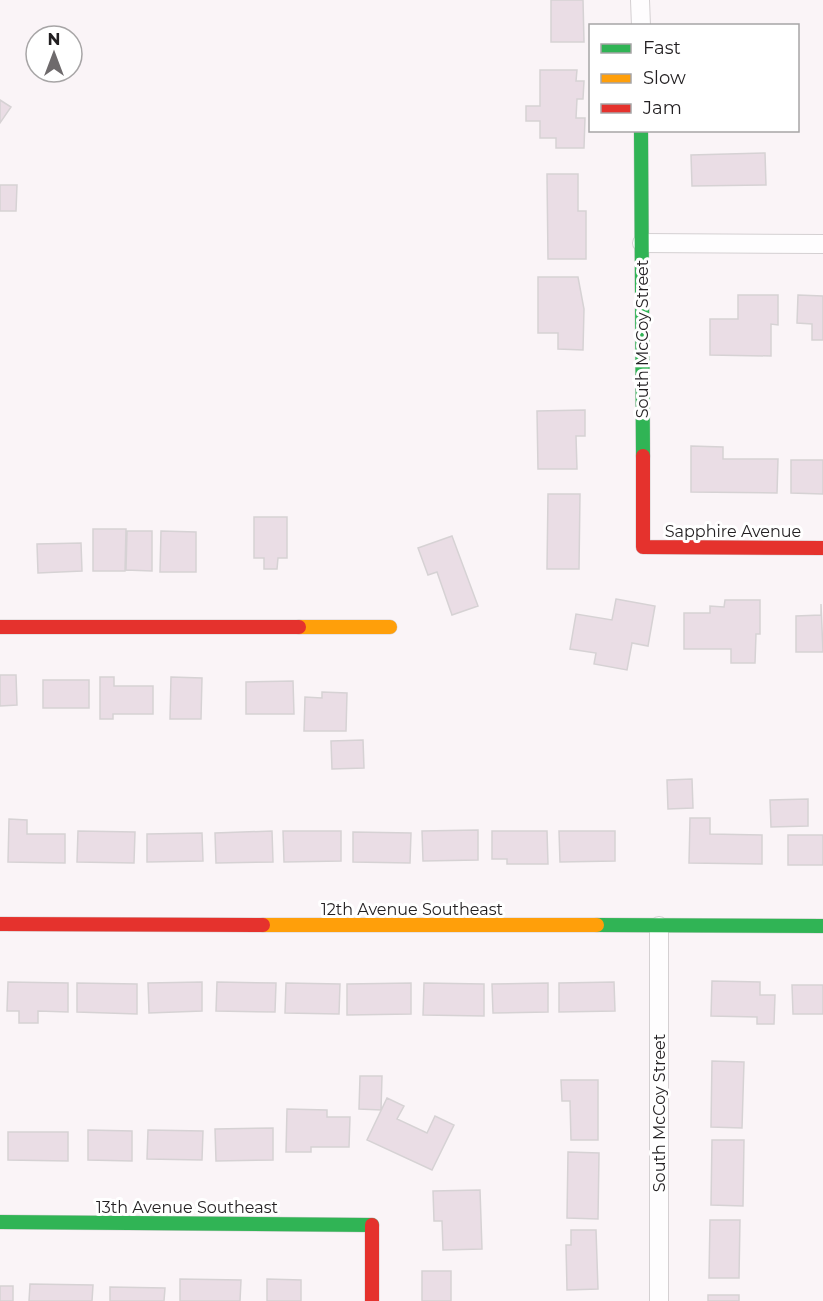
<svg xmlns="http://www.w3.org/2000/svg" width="823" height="1301" viewBox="0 0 823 1301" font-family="Montserrat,sans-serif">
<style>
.building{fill:#eadde5;stroke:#d6d2d4;stroke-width:1.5}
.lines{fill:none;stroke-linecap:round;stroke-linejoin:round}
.street-casing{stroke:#d4d0d2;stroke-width:20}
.fast-casing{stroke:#d4d0d2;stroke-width:15}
.slow-casing{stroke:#d4d0d2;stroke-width:15}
.jam-casing{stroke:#d4d0d2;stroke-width:15}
.street{stroke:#fefdfe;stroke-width:18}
.fast{stroke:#30b455;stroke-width:14}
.slow{stroke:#ff9f0a;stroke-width:14}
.jam{stroke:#e5322d;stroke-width:14}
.labels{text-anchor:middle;stroke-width:6;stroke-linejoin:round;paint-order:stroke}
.street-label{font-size:16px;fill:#221f21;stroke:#fff}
</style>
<rect width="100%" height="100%" fill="#faf4f7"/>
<path class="building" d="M551 0H583L584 42H551Z
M540 70H577L576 81H584L583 99H577L576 118H585L584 148H556V138H540V121H526V106H540Z
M0 100 11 107 0 123Z
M765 153 766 185 692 186 691 155Z
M547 174H578V211H586V259H548Z
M0 185H17L16 211H0Z
M538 277H578L584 309 583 350 558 349V333H538Z
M738 295H778V325L771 324V356L710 355V319H738Z
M798 295 823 296V340H812V324L797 323Z
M585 410V436H576L577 469H538L537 411Z
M691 446 723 447V459H778L777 493 691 492Z
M791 460H823V494L791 493Z
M548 494H580L579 569H547Z
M254 517H287V558H278L277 569H264V558H254Z
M93 529H126L125 571H93Z
M127 531H152V571L126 570Z
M161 531 196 532V572H160Z
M452 536 478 606 452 615 437 572 428 575 418 548Z
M81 543 82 571 38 573 37 544Z
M616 599 655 606 648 646 632 643 627 670 594 664 596 653 570 649 576 614 612 620Z
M725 600H760V634H756L755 663H731V649H684V613H710V606L724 607Z
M821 604 823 652H796V616L821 615Z
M0 675H16L17 705 0 706Z
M100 677H114V686H153V714H113V719H100Z
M171 677 202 678 201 719H170Z
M43 680H89V708H43Z
M293 681 294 714H246V682Z
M322 692 347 693 346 731H304L305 697 322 698Z
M363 740 364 768 332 769 331 741Z
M692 779 693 808 668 809 667 780Z
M808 799V826L771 827 770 800Z
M690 818H710V834L762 835V864L689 863Z
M9 819 27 820V834H65V863L8 862Z
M478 830V860L423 861 422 831Z
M78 831 135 832 134 863 77 862Z
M272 831 273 862 216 863 215 833Z
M283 831H341V861L284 862Z
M492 831H547L548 864H507V859H492Z
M559 831H615V861L560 862Z
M353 832 411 833 410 863 353 862Z
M202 833 203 861 147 862V834Z
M788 835H823V865H788Z
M712 981 760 982V995H775L774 1024H757V1017L711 1016Z
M8 982 68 983V1012L38 1011V1023H19V1011H7Z
M202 982V1011L149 1013 148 983Z
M217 982 276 983 275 1012 216 1011Z
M614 982 615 1011 559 1012V983Z
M77 983 137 984V1014L77 1012Z
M286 983 340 984 339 1014 285 1013Z
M411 983V1014L347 1015V984Z
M424 983 484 984V1016L423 1015Z
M548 983V1012L493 1013 492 984Z
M792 985H823V1014H793Z
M712 1061 744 1062 742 1128 711 1127Z
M360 1076H382L381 1110 359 1109Z
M561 1080H598V1140H571L570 1101H562Z
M387 1098 404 1106 397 1119 427 1133 435 1116 454 1125 432 1170 367 1140Z
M287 1109 327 1110V1117H350L349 1147H311V1152H286Z
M273 1128V1160L216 1161 215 1129Z
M88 1130 132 1131V1161L88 1160Z
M148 1130 203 1131 202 1160 147 1159Z
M8 1132H68V1161L8 1160Z
M712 1140H744L743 1206 711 1205Z
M568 1152 599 1153 598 1219 567 1218Z
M480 1190 482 1249 443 1250 442 1221H434L433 1191Z
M710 1220H740L739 1278H709Z
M571 1230H596L598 1289 567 1290 566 1245H571Z
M422 1271H451V1301H422Z
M180 1279 241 1280 240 1301H180Z
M267 1279 301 1280V1301H267Z
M30 1284 93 1285 92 1301H29Z
M0 1286H13V1301H0Z
M110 1287 165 1288 164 1301H110Z
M708 1295H739V1301H708Z"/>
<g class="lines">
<defs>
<path id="street" d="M640 0 641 26
M642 243 823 244
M659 1301V926"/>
<path id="fast" d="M641 130 643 456
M597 925 823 926
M0 1222 372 1225"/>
<path id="slow" d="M299 627H390
M263 925H597"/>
<path id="jam" d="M643 456V547L823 548
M0 627H299
M0 924 263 925
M372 1225V1301"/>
</defs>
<use href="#street" class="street-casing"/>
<use href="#fast" class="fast-casing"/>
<use href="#slow" class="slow-casing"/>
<use href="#jam" class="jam-casing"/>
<use href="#street" class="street"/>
<use href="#fast" class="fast"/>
<use href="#slow" class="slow"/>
<use href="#jam" class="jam"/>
</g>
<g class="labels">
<g class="street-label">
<text transform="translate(642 339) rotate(-90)" y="6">South McCoy Street</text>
<text x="733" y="537">Sapphire Avenue</text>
<text x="412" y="915">12th Avenue Southeast</text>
<text transform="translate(659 1113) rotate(-90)" y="6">South McCoy Street</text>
<text x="187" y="1213">13th Avenue Southeast</text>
</g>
</g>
<rect x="589" y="24" width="210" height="108" fill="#ffffff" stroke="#a7a5a6" stroke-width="1.5"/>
<rect x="601" y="44" width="30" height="9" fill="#30b455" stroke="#a7a5a6" stroke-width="1.5"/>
<text x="643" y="54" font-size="18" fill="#221f21">Fast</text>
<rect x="601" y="74" width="30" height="9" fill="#ff9f0a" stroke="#a7a5a6" stroke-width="1.5"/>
<text x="643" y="84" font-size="18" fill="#221f21">Slow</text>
<rect x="601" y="104" width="30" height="9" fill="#e5322d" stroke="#a7a5a6" stroke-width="1.5"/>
<text x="643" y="114" font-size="18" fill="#221f21">Jam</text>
<g transform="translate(54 54)"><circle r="28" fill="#ffffff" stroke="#a7a5a6" stroke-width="1.5"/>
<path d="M0-4.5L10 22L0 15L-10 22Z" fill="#6e6a6c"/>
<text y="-9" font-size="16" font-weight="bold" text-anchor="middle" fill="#221f21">N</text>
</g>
</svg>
